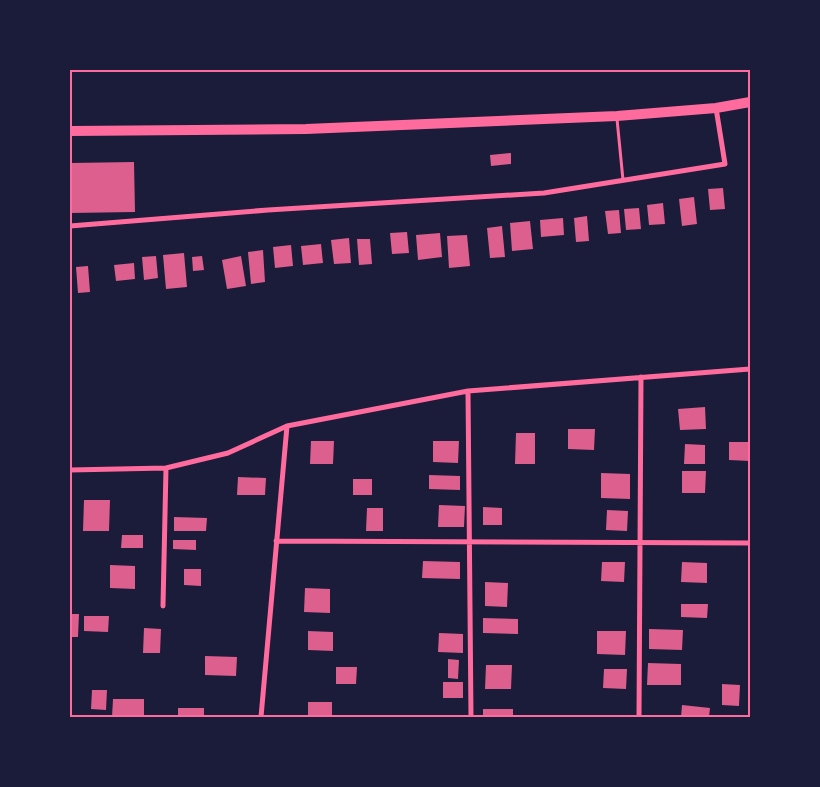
<svg xmlns="http://www.w3.org/2000/svg" width="820" height="787" viewBox="0 0 820 787" font-family="'Work Sans',sans-serif">
<style>
.building{fill:#dd5f8e}
.lines{fill:none;stroke-linecap:round;stroke-linejoin:round}
.service{stroke:#ff6b9d;stroke-width:3}
.minor{stroke:#ff6b9d;stroke-width:5}
.primary{stroke:#ff6b9d;stroke-width:10}
.neatline{fill:none;stroke:#ff6b9d;stroke-width:2}
</style>
<rect width="100%" height="100%" fill="#1b1b3a"/>
<path class="building" d="M511 153V164L491 166 490 155Z
M134 162 135 212 70 213V163Z
M723 188 725 209 710 210 708 189Z
M694 197 697 224 682 226 679 199Z
M663 203 665 224 649 225 647 205Z
M639 208 641 229 626 230 624 209Z
M619 210 621 233 608 234 605 211Z
M587 216 589 241 576 242 574 218Z
M563 218 564 235 541 237 540 220Z
M530 221 533 249 512 251 510 223Z
M502 226 505 257 490 258 487 228Z
M407 232 409 253 392 254 390 233Z
M440 233 442 257 418 260 416 235Z
M467 235 470 266 449 268 447 236Z
M349 238 351 263 334 264 331 240Z
M357 239H370L372 264 359 265Z
M321 244 323 263 303 265 301 246Z
M291 245 293 266 275 268 273 247Z
M263 250 265 282 251 284 248 252Z
M184 253 187 287 166 289 163 255Z
M156 256 158 278 144 280 142 257Z
M202 256 204 270 193 271 192 257Z
M241 256 246 286 227 289 222 260Z
M134 263 135 279 116 281 114 265Z
M88 266 90 292 78 293 76 267Z
M705 407 706 429 680 430 678 409Z
M568 429H595L594 450 568 449Z
M516 433H535V464H515Z
M311 441H334L333 464H310Z
M433 441H459L458 463 433 462Z
M729 442H750V461L729 460Z
M685 444 705 445V464H684Z
M682 471H706L705 493H682Z
M601 473 630 474V499L601 498Z
M429 475 460 476V490L429 489Z
M238 477 266 478 265 495H237Z
M353 479H372V495H353Z
M84 500H110L109 531H83Z
M439 505 465 506 464 527H438Z
M483 507 502 508V525H483Z
M367 508H383V531H366Z
M607 510 628 511 627 531 606 530Z
M174 517 207 518 206 531H174Z
M122 535H143V548H121Z
M173 540H196V550L173 549Z
M423 561 460 562V579L422 578Z
M602 562H625L624 582 601 581Z
M682 562 707 563V583L681 582Z
M110 565 135 566V589L110 588Z
M184 569H201V586L184 585Z
M485 582 508 583 507 607 485 606Z
M305 588 330 589V613L304 612Z
M681 604H708L707 618 681 617Z
M70 614H79L78 637H70Z
M84 616H109L108 632 84 631Z
M483 618 518 619V634L483 633Z
M144 628 161 629 160 653H143Z
M649 629 683 630 682 650 649 649Z
M308 631 333 632V651L308 650Z
M597 631H626L625 655 597 654Z
M439 633 463 634V653L438 652Z
M205 656 237 657 236 676 205 675Z
M448 659 459 660 458 679 448 678Z
M648 663 681 664V685H647Z
M486 665H512L511 689H485Z
M336 667H357L356 684H336Z
M604 669H627L626 689 603 688Z
M443 682H463V698H443Z
M722 684 740 685 739 706 722 705Z
M92 690H107L106 710 91 709Z
M113 699H144V717H112Z
M308 702H332V717H308Z
M682 705 710 708 709 717H681Z
M178 708H204V717H178Z
M483 709H513V717H483Z"/>
<g class="lines">
<path class="service" d="M617 119 623 180"/>
<path class="minor" d="M70 226 268 210 544 193 725 164 716 108
M468 391 471 717
M70 470 166 468 228 453 287 426 468 391 750 369
M276 541 750 543
M163 606 166 468
M261 717 287 426
M639 717 641 377"/>
<path class="primary" d="M70 131 306 129 617 116 716 108 750 102"/>
</g>
<rect width="820" height="787" fill="none" stroke="#1b1b3a" stroke-width="142"/>
<rect x="71" y="71" width="678" height="645" class="neatline"/>
</svg>
